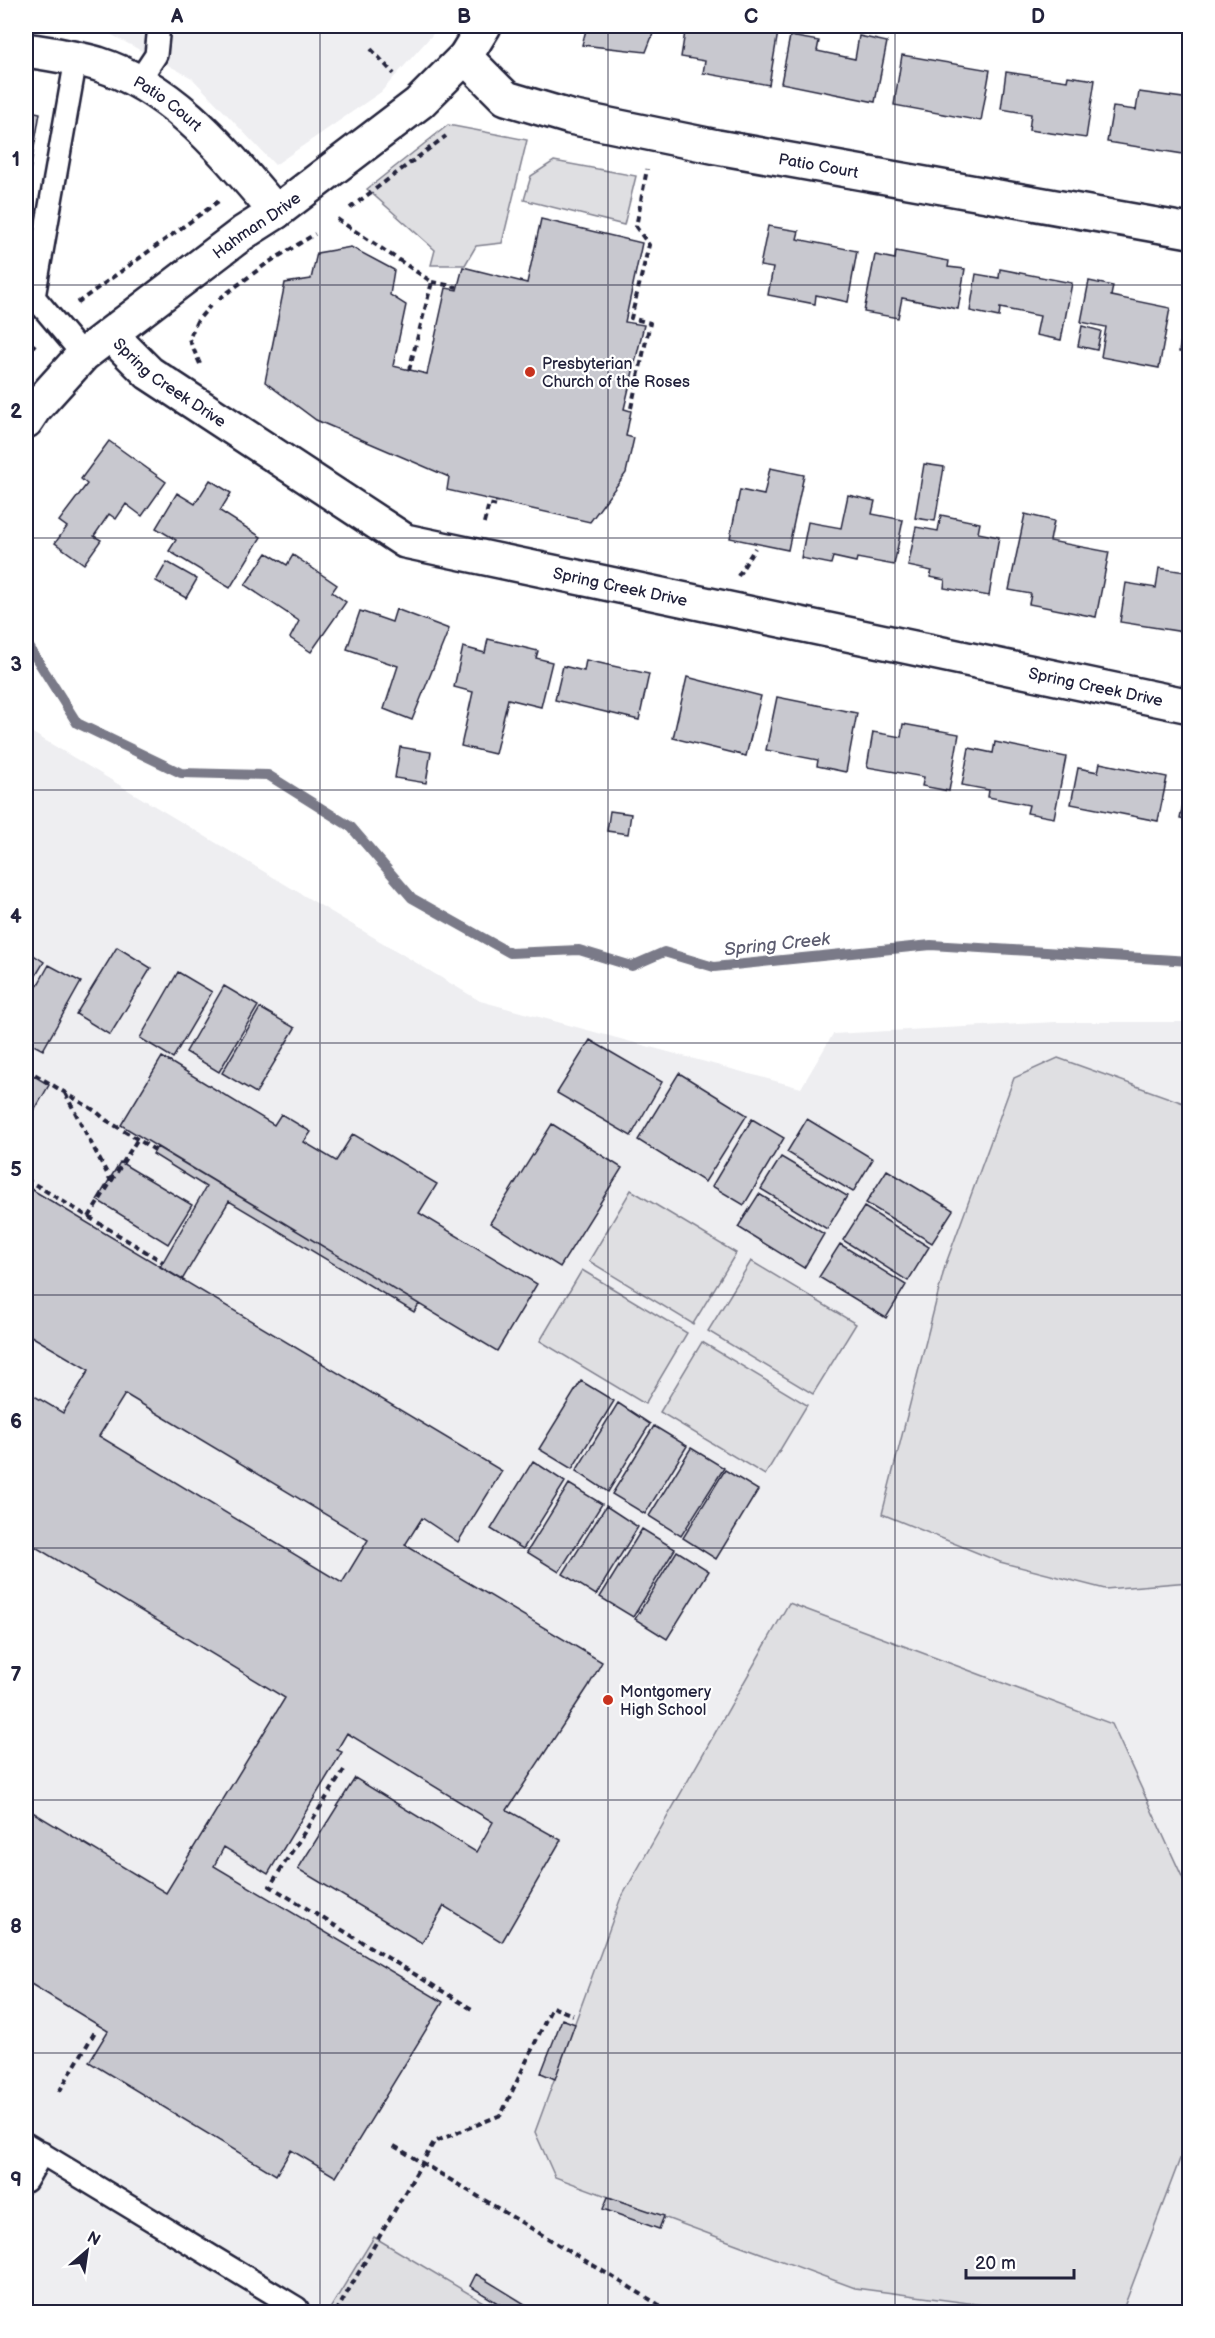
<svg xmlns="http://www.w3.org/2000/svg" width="1215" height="2338" viewBox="0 0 1215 2338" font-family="'Balsamiq Sans',sans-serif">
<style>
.built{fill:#eeeef1}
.green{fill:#dfdfe2;stroke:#80808e;stroke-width:1.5}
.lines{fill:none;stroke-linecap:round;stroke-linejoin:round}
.stream{stroke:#7a7a88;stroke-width:10}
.building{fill:#c8c8cf;stroke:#22223b;stroke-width:1.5;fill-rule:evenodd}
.service-casing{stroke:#22223b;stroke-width:26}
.minor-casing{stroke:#22223b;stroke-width:38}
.path{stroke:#22223b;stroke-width:4;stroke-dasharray:6 4.5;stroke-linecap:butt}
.service{stroke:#fff;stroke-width:21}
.minor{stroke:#fff;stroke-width:33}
.grid{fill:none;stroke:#22223b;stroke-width:1.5;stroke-opacity:0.55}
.poi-dot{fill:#c8321e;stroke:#fff;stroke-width:2}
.labels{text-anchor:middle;stroke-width:4.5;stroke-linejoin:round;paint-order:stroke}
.street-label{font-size:16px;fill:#22223b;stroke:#fff}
.poi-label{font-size:16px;fill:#22223b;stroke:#fff;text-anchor:start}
.water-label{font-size:18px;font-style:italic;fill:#5c5c6f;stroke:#fff}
.neatline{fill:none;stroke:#22223b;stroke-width:2}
.grid-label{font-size:20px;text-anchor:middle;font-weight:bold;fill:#22223b}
</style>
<rect width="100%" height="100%" fill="#fff"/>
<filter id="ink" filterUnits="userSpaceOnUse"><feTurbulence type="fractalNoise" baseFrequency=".0167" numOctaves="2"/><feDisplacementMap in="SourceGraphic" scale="12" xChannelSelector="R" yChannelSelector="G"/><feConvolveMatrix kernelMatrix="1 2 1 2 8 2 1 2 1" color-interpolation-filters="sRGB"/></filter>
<g filter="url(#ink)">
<path class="built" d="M90 26H440L381 92 275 165 192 78 97 27Z
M26 729 480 1001 801 1088 833 1034 1056 1022H1189V2312H26Z"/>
<path class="green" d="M448 125 527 140 502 243 476 246 465 265H431L435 250 367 189Z
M554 161 636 176 624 225 524 200 531 176Z
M1058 1058 1189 1105V1582L1105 1589 1000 1562 882 1514 945 1266 1014 1078Z
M631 1190 736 1253 693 1324 589 1261Z
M751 1261 856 1324 813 1394 708 1331Z
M582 1270 687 1333 645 1404 540 1341Z
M702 1342 807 1405 765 1475 660 1412Z
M789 1603 1112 1724 1190 1894 1189 2135 1122 2312H1036L855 2288 555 2177 535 2132 620 1900Z
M374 2237 379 2240 500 2312H328Z"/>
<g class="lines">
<path class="stream" d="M26 642 77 723 181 773 268 775 351 827 412 898 510 953 579 950 632 966 664 952 714 967 931 945 1190 961"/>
</g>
<path class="building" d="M587 26H656L646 52 582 45Z
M686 26H779L769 85 703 73 705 61 681 57Z
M1020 26H1049L1047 31Z
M790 36 819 41 817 51 855 59 859 36 887 42 875 102 781 83Z
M902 55 990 70 981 121 894 105Z
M1006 72 1067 81 1068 76 1095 80 1086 138 1029 130 1031 114 1001 109Z
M1139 92 1190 99V155L1107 142 1113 107 1136 110Z
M26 110 40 113 26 194Z
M541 219 642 243 625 322 644 325 624 409 631 411 626 436 634 438 626 473 590 522 447 490 449 477 316 420 265 382 285 283 311 279 317 253 351 247 394 270 390 295 406 305 393 366 427 374 446 288 457 290 463 267 527 283Z
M768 226 799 231 797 239 857 251 848 302 816 295 815 304 768 295 773 268 760 266Z
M896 251 949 261 948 267 965 269 958 309 902 298 898 318 864 312 875 255 895 259Z
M1000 269 1072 283 1061 340 1036 335 1040 316 1000 308 999 317 970 311 976 274 999 278Z
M1089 281 1113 286 1111 296 1170 308 1159 368 1101 357 1106 327 1081 322Z
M1185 317 1190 318V354L1179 352Z
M1082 326 1101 331 1097 350 1078 346Z
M109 441 166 482 142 516 126 504 116 519 109 514 94 536 101 540 84 564 55 543 67 527 59 521 87 484 81 479Z
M924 464 944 467 935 521 915 518Z
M770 468 804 475 788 550 730 538 740 490 764 495Z
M210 480 231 493 220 511 261 537 230 588 169 551 176 540 156 528 177 493 195 504Z
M848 495 875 501 872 514 903 520 894 565 857 558 856 562 833 557 831 564 801 558 808 522 841 528Z
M1025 514 1054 521 1050 541 1109 552 1096 617 1029 604 1031 594 1009 590Z
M941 515 980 523 978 533 999 537 989 596 944 588 945 580 930 577 932 571 908 566 916 527 938 531Z
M1189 550 1190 633 1120 622 1126 583 1156 588 1159 568 1185 572Z
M267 553 287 565 293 555 337 585 332 592 346 602 311 652 290 638 299 621 245 585Z
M167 562 197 579 186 598 156 581Z
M396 609 449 629 412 720 384 709 398 666 347 649 360 611 392 622Z
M488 639 538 651 536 658 552 662 541 707 508 699 495 754 461 746 473 692 454 687 463 647 485 653Z
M586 660 649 674 639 720 555 700 563 666 584 671Z
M687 677 761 696 746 756 673 738Z
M777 697 857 713 846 772 817 766 818 760 766 750Z
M903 724 959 734 949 791 922 786 924 777 867 767 873 732 901 737Z
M995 742 1066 757 1054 818 1027 813 1029 805 988 797 989 790 962 785 969 748 993 753Z
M400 747 431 752 426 783 395 778Z
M1100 763 1167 777 1158 821 1071 804 1078 768 1098 772Z
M1188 779H1190V821L1180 819Z
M610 811 631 814 628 834 607 831Z
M117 947 151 968 110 1035 76 1014Z
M26 950 44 962 26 992Z
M49 965 81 982 43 1050 26 1041V1006Z
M178 972 212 992 173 1058 140 1038Z
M224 986 258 1006 219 1072 186 1052Z
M260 1008 295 1028 256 1093 222 1073Z
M590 1040 662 1082 631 1136 557 1093Z
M162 1057 274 1125 281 1114 311 1132 304 1142 336 1161 353 1134 437 1184 419 1213 537 1284 497 1351 121 1125Z
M26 1071 49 1085 26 1125Z
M679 1073 747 1115 705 1182 638 1140Z
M752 1119 784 1138 744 1205 712 1186Z
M807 1119 873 1159 853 1192 787 1152Z
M552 1124 622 1168 560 1267 490 1223Z
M157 1147 419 1304 414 1312 229 1201 182 1280 160 1267 206 1187 153 1154Z
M781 1157 847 1196 827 1229 761 1189Z
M120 1162 192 1205 168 1244 97 1200Z
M887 1170 953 1210 932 1243 866 1203Z
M26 1186 502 1471 458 1542 422 1518 405 1545 602 1662 588 1687 507 1810 561 1840 502 1942 444 1906 422 1943 298 1869 355 1778 476 1852 493 1822 347 1733 337 1750 342 1752 268 1874 224 1847 214 1866 443 2002 336 2177 291 2150 276 2175 89 2062 108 2031 26 1981V1808L166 1893 285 1698 34 1546 26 1559V1391L63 1413 89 1370 26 1333ZM125 1394 368 1540 342 1583 99 1436Z
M759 1194 824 1234 804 1268 738 1227Z
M864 1207 929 1247 908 1281 843 1240Z
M840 1244 906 1285 886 1318 819 1277Z
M581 1381 614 1401 572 1469 539 1449Z
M618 1403 650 1424 608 1492 576 1471Z
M654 1426 687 1446 645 1514 612 1494Z
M691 1448 724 1468 681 1536 649 1516Z
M533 1461 565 1482 523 1549 491 1529Z
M725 1470 758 1490 716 1559 683 1538Z
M569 1484 602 1504 559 1572 527 1552Z
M606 1506 638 1527 596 1595 563 1574Z
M642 1529 675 1549 633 1617 600 1597Z
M677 1551 709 1571 667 1639 635 1619Z
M562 2019 575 2024 555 2079 541 2073Z
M608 2197 664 2216 659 2229 603 2209Z
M476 2274 533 2309 531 2312H512L470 2286Z"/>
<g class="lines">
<defs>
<path id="service" d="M76 59 34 297 83 355
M138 82 156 55 159 26
M26 2144 297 2308 294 2312
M26 2181 42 2153"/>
<g id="minor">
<path id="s1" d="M26 50C50 54 74 57 98 64 176 89 225 153 276 212"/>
<path id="s2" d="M465 57 506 98 570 117 717 147 1190 231"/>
<path id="s3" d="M111 335 149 373 405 541 1190 706"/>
<path id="s4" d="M26 421 34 409 83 355 243 233 276 212 419 103 465 57 484 26"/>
</g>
</defs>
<use href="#service" class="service-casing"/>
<use href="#minor" class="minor-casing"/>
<path class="path" d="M371 49 394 74
M350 208 446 136
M337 219 432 282 409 370
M432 282 457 287
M219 299 266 264 315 234
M77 303 219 201
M26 355 35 344
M200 364 189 339 197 321 210 306
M631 408 650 323 631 318 649 245 636 227 647 169
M484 523 489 504 497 506V501
M738 576 755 548
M26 1069 97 1112 106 1120 155 1150
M65 1093 111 1181
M26 1179 163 1262
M89 1217 137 1140
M344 1770 270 1886 475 2011
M59 2092 96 2030
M394 2146 671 2312
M336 2312 434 2142 501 2115 552 2007 573 2015"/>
<use href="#service" class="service"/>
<use href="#minor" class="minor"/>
</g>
</g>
<path class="grid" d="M320 26V2312M608 26V2312M895 26V2312M26 285H1190M26 538H1190M26 790H1190M26 1043H1190M26 1295H1190M26 1548H1190M26 1800H1190M26 2053H1190"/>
<g class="poi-dot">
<circle cx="530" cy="372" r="6"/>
<circle cx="608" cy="1700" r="6"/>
</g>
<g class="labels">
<g class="street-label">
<text dy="6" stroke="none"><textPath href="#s1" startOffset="154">Patio Court</textPath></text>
<text dy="6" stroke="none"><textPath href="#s2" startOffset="378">Patio Court</textPath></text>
<text dy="6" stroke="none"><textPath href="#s4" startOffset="304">Hahman Drive</textPath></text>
<text dy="6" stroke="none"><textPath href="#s3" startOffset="76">Spring Creek Drive</textPath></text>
<text dy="6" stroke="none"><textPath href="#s3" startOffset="580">Spring Creek Drive</textPath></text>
<text dy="6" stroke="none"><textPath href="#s3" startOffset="1066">Spring Creek Drive</textPath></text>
</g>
<g class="poi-label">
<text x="542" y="369">Presbyterian<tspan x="542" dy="18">Church of the Roses</tspan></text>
<text x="620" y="1697">Montgomery<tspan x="620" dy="18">High School</tspan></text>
</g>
<g class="water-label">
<text transform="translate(777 944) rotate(-6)" y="6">Spring Creek</text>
</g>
</g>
<rect width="1215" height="2338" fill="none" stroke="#fff" stroke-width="66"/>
<g transform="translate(87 2251) rotate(29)" stroke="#ffffff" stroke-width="4.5" paint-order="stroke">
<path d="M0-4.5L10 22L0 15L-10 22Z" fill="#22223b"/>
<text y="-9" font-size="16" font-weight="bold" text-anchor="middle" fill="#22223b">N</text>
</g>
<path d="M966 2269v9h108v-9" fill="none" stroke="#22223b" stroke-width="3"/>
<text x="975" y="2269" font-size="18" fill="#22223b" stroke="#ffffff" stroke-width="4.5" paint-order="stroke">20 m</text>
<rect x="33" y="33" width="1149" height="2272" class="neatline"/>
<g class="grid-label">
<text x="177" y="23">A</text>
<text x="464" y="23">B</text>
<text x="751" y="23">C</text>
<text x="1038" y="23">D</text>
<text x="16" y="166">1</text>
<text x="16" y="418">2</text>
<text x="16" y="671">3</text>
<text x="16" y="923">4</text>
<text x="16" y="1176">5</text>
<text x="16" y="1428">6</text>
<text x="16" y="1681">7</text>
<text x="16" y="1933">8</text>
<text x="16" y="2186">9</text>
</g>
</svg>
